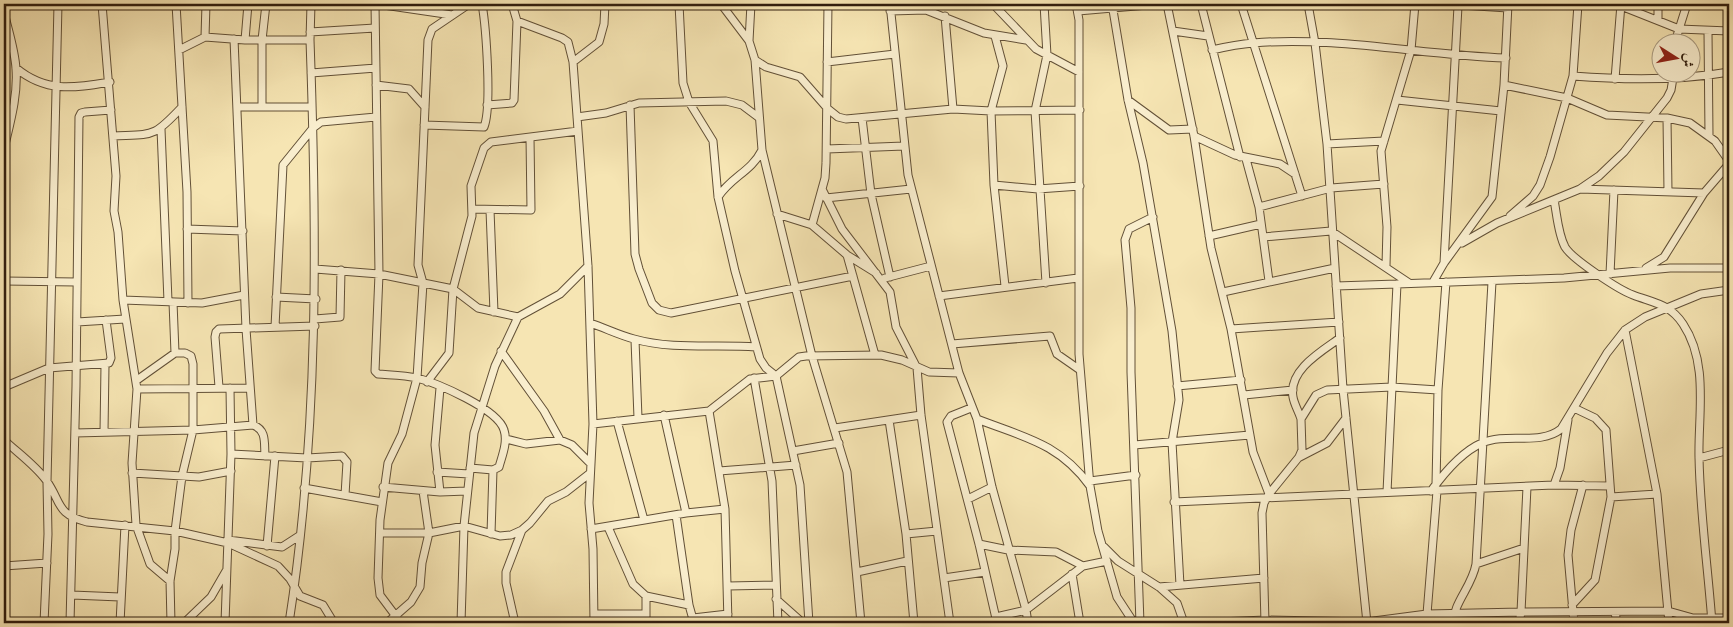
<svg xmlns="http://www.w3.org/2000/svg" width="1733" height="627" viewBox="0 0 1733 627" font-family="'Sorts Mill Goudy',Amiri,serif">
<style>
.lines{fill:none;stroke-linecap:round;stroke-linejoin:round}
.street-casing{stroke:#625037;stroke-width:9}
.street{stroke:#f9eece;stroke-width:7}
</style>
<rect width="100%" height="100%" fill="#f6e5b3"/>
<filter id="stains"><feTurbulence type="fractalNoise" baseFrequency=".004" numOctaves="4"/><feColorMatrix values="0 0 0 0 .2 0 0 0 0 .09 0 0 0 0 .02 0 0 0 .5 -.17"/></filter>
<radialGradient id="worn" r=".72"><stop offset=".6" stop-color="#630" stop-opacity="0"/><stop offset="1" stop-color="#630" stop-opacity=".3"/></radialGradient>
<g class="lines">
<defs>
<path id="street" d="M102 4 116 176 114 211 118 232 123 300 137 389 132 463 136 525 150 564 170 581
M176 4 187 192 188 303
M375 4 379 274 375 371 378 374C391 375 405 375 417 378 437 383 498 409 504 430 508 442 502 456 499 467L493 470 470 468
M377 4 452 15
M679 4 683 83 689 102 713 141 718 197 735 271 760 359 766 368 776 376 800 485 809 623
M721 4 749 41
M751 4 749 41 755 60 762 150 812 356 847 472 861 623
M890 4 908 175 959 373 977 419 992 487 1026 610 1028 623
M993 4 1036 49 1079 72
M1044 4 1047 55 1035 111 1046 283
M1076 4 1079 20V354L1090 486 1098 531 1117 597 1134 623
M1112 4 1128 100 1143 163 1172 331 1179 400 1172 442 1180 585
M1167 4 1194 136 1211 248 1231 329 1253 452 1269 494
M1201 4 1240 157
M1241 4 1302 196
M1308 4 1315 43 1327 144 1343 389 1367 623
M1445 4 1508 8
M1600 4 1621 6 1679 29 1729 31
M433 11V4
M890 11 926 10 984 33 1026 40
M1078 11 1159 4
M4 12C8 30 15 50 16 69 18 96 10 123 4 149
M945 16 953 109
M1658 20V4
M517 21 562 38 568 42 573 62 588 266 593 424 589 503 593 549 594 623
M1173 31 1208 36
M310 32 375 28
M1708 32 1709 135
M995 36 1003 66 991 111 994 185 1005 286
M205 37 206 4
M234 39 246 329 253 425
M245 40 248 4
M1675 42 1687 4
M179 50 205 37 245 40H310
M1212 50C1225 47 1240 44 1253 43 1337 36 1422 55 1506 58
M755 60 766 67 800 77 828 109 838 117 846 119 953 109 991 111 1080 110
M573 62 599 42 604 24 605 4
M827 62 895 54
M16 68C46 93 74 88 110 82
M311 73 376 68
M1573 76C1625 80 1678 81 1729 72
M1615 79 1621 4
M376 85 409 89 425 107
M1504 85 1567 98 1607 115 1667 118 1690 123 1715 141 1729 161
M1128 100 1169 130 1193 129
M1397 100 1501 111
M487 105 512 103 514 100 517 21 512 4
M630 105 635 254 639 269 652 303 659 310 671 313 853 276
M237 107H312
M262 107V40L266 4
M577 117 606 113 639 103 726 101 742 105 758 117
M862 118 871 194 890 277
M1667 118 1668 192
M424 125 484 127C492 107 486 27 482 4
M161 129 168 301
M113 136C154 134 153 138 182 107
M1194 136 1235 155 1280 164 1295 174
M1327 144 1384 141
M827 149 904 146
M1246 159 1259 207 1269 281
M994 185 1038 189 1080 186
M822 189 842 229 890 292 896 327 917 368 921 415 950 623
M1580 189 1704 193
M718 197C732 176 751 172 762 150
M826 198 911 189
M1554 200C1557 215 1558 234 1565 247 1572 259 1619 290 1633 295 1654 303 1670 304 1683 324 1709 363 1698 414 1699 457 1700 513 1708 568 1712 623
M1259 207 1331 188 1384 184
M472 209 531 210 530 137
M490 210 494 312
M777 214 812 225 847 255 876 273
M1510 216 1533 196 1540 185 1550 157 1573 76 1578 4
M812 225 825 178 826 163 828 4
M187 229 243 231
M1209 236 1261 224
M1263 237 1331 231 1409 283
M1462 243 1497 223 1580 189 1599 176 1624 152 1667 98 1671 90 1674 72
M847 255 875 355
M1444 263 1458 6
M1386 266 1387 227 1381 151 1411 50 1415 4
M1646 268 1664 257 1704 193 1729 164
M315 269 379 274 453 289 478 308 518 317
M1610 274 1614 190
M885 278 931 266
M4 281 76 282
M1433 282 1444 263 1492 197 1504 85 1508 4
M1336 286 1397 284
M1223 292 1335 268
M939 296 1078 278
M276 297 316 299
M123 300 202 303 244 295
M315 319 340 317 341 270
M77 322 125 319
M590 323C605 328 619 335 634 339 673 350 716 344 756 347
M275 327 283 165 313 128 321 122 376 117
M1231 329 1339 322
M1625 330 1657 494 1669 623
M635 340 638 418
M952 344 1050 336 1057 354 1080 370
M501 351 544 411 560 440
M754 378 772 481 778 623
M137 380 175 353
M427 382 449 353 453 289 472 216 471 186 484 148 491 142 578 131
M1177 386 1241 380
M4 387 49 368 109 363 111 358 106 320
M219 387 215 337 216 332 219 329 315 326
M440 388 435 445 440 492
M137 389 249 388
M1244 395 1293 390
M971 408 951 416 947 422 979 544 997 623
M709 411 725 509 728 623
M664 415 686 513
M977 419C1023 437 1059 443 1090 486
M1301 419C1299 412 1294 404 1293 397 1288 370 1322 351 1340 338
M889 420 906 534 914 623
M617 421 644 520
M593 424 709 411 750 379 776 376 799 357 806 356 881 355 902 360 929 372 959 373
M835 428 921 415
M104 432 105 365
M75 433 193 430 253 425C267 430 264 443 265 456
M506 439 526 444 560 440 572 445 589 462
M4 440C18 453 35 465 46 480 62 502 55 514 87 522L175 531 228 543 278 566 290 579 300 596 323 605 334 623
M1134 445 1250 435
M793 451 839 443
M231 454 307 458 342 456 347 462 345 495
M1300 457 1327 443 1346 418
M1699 458 1729 450
M719 471 796 465
M437 472 469 474
M132 473 199 477 231 471
M1090 481 1136 475
M1436 484 1438 390 1446 282
M1554 485 1560 468 1568 420
M383 487 440 492 467 491
M304 488 382 502
M1431 491C1444 473 1461 452 1482 443 1507 432 1540 446 1561 429L1607 353 1625 330 1645 317 1701 294 1729 290
M1387 492 1392 387 1438 390
M1611 497 1657 494
M968 499 992 487
M1174 502 1554 485 1610 486
M676 515 689 605 694 623
M608 527 633 584 646 596 689 605
M591 529 686 513 725 509
M380 533H429L464 526 500 536 511 535 522 530 530 523 548 501 566 492 589 474
M491 534 493 470
M906 534 937 531
M228 540 282 547 299 536
M979 544 1008 550 1056 552 1083 566
M267 546 275 456
M1104 547 1118 561 1159 587 1177 603 1184 623
M1476 564 1524 548
M4 566 47 563
M857 572 907 561
M1072 574 1080 623
M944 578 985 572
M728 586 776 585
M1159 587 1264 578
M72 595 120 597
M646 596V623
M776 599 803 623
M1572 605 1595 580 1611 497 1606 430 1595 418 1574 408
M1615 612 1617 623
M594 614H646
M1427 614 1437 491
M996 617 1026 610 1083 566 1107 561
M693 618 728 614
M44 623 48 534 47 482 58 4
M70 623 76 386 79 117 81 113 85 112 111 110
M120 623 125 525
M171 623 170 581 175 549V531L182 476 193 430V364L191 356 185 353H175L173 302
M184 623 211 597 226 571
M225 623 231 454 230 388
M289 623C319 430 317 235 310 40L311 4
M387 623 411 602 420 587 422 563 429 533 423 491
M401 623 380 595 378 578 380 520 388 463 402 434 417 378 423 283 418 265 428 40 432 29 469 4
M461 623 464 526 474 433 495 366 518 317 560 294 588 266
M515 623 506 583V572L522 530
M1140 623 1131 372V308L1125 240 1129 229 1153 217
M1197 623 1265 620 1366 622 1427 614 1521 612 1668 611 1693 618H1729
M1265 623 1262 513 1264 503 1269 494 1299 457 1302 450 1301 419 1316 395 1327 390 1392 387 1397 284 1564 278 1670 268H1729
M1454 623C1452 604 1472 587 1476 564L1492 282
M1519 623 1521 612 1527 487
M1574 623 1568 555 1571 530 1583 485"/>
</defs>
<use href="#street" class="street-casing"/>
<use href="#street" class="street"/>
</g>
<rect width="1733" height="627" fill="none" stroke="#f6e5b3" stroke-width="20"/>
<rect x="5" y="5" width="1723" height="617" fill="none" stroke="#311e0e" stroke-width="2.5"/>
<rect x="10" y="10" width="1713" height="607" fill="none" stroke="#311e0e"/>
<g transform="translate(1676 58) rotate(101)"><circle r="24" fill="#f9eece" stroke="#a99b81"/>
<path d="M0-4L9 19L0 12L-9 19Z" fill="#8f2418"/>
<text y="-8" font-size="14" font-weight="bold" text-anchor="middle" fill="#311e0e">ش</text>
</g>
<rect width="100%" height="100%" filter="url(#stains)"/>
<rect width="100%" height="100%" fill="url(#worn)"/>
</svg>
